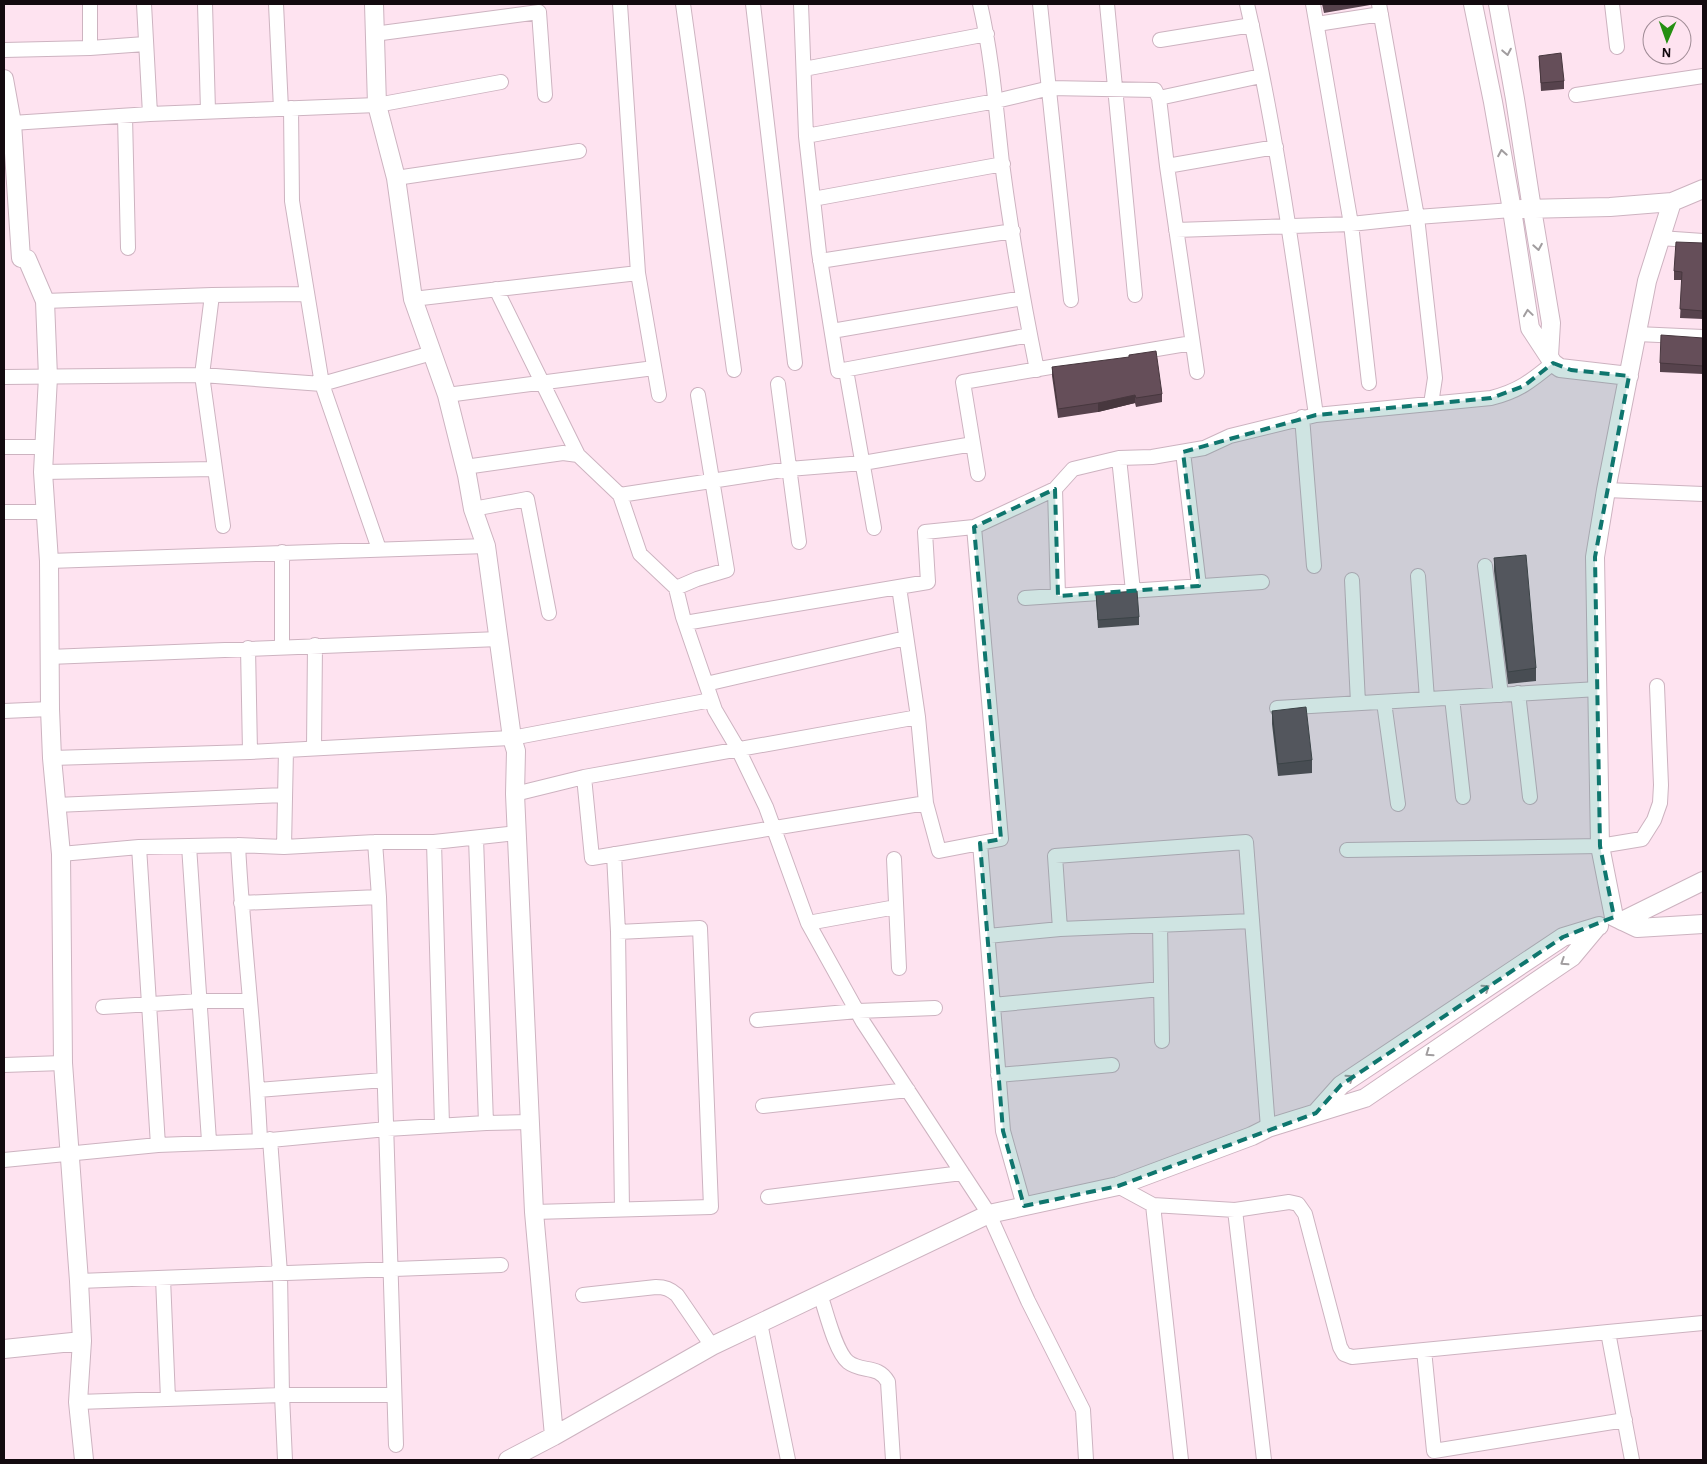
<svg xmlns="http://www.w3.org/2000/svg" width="1707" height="1464" viewBox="0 0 1707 1464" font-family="'Alegreya Sans',sans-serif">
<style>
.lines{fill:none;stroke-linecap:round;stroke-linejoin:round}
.minor-casing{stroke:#cdb3c0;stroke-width:16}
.tertiary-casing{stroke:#cdb3c0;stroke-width:20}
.minor{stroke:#fff;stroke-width:14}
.tertiary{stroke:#fff;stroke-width:18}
.wall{fill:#57434d}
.shaded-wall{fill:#47373e}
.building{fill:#654e59;stroke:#47373e}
.oneway{stroke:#a19d9f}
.marked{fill:#0f766e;fill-opacity:0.2;stroke:#0f766e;stroke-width:4;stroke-dasharray:10 6;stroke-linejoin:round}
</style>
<rect width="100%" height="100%" fill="#fee3f0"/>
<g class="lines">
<defs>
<path id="minor" d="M144 4 150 114
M205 4 208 111
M276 4 281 109
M620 4 638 273 659 395
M683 4 734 370
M753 4 795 363
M801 4 806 136 819 253 838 371 1030 335
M980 4C992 56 996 109 1002 163 1011 232 1023 301 1037 370
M1040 4 1071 300
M1107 4 1135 295
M1247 4C1278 139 1296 277 1316 415
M1313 4 1351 224 1369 383
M1379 4 1417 217 1435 378 1431 404
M1612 4 1617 47
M1317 24 1381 14
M374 34 539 12 545 95
M1160 40 1252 25
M90 48V4
M4 50 90 48 145 44
M804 69 987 34
M1576 95 1703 76
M1159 98 1261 76
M291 108 292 201 322 384 379 549
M125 116 128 248
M12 123 150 114 377 105 501 82
M806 136 996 101 1050 88 1155 90 1159 98 1167 166 1197 372
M1167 166 1276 147
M396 178 579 151
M813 199 1003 164
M1176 230 1351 224 1417 217 1512 210
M1660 238 1703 241
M820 261 1013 231
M496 289 578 455
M212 295 202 375 223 526
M413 299 638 273
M45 301 212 295 306 294
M832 331 1023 298
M1637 334 1703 337
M846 370 874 528
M4 377 202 375 322 384 432 353
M778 384 799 542
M447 395 654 368
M1302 417 1314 566
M4 447H45
M1183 452 1199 586
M1119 458 1133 591
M465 467 563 453 578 455 620 495 789 469 863 463 973 444
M43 472 215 469
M978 474 963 382 1192 343
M1055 489 1058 596
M1606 490 1703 494
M620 495 640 554 676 588 697 579 727 570 698 395
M473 509 527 499 549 613
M4 512H45
M974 527 1055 489 1073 469 1119 458 1152 457 1204 448 1230 436 1316 415 1491 398C1519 391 1531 381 1553 363
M49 561 486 546
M1485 566 1501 695
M1418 576 1427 699
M1352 580 1358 703
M676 588 683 617 715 710 738 749 766 807 808 923 863 1022 989 1214 1028 1301 1083 1410 1086 1460
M1025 598 1262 582
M685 623C766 609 847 595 928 582L925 532 974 527 1001 839 939 851 926 803 918 717 899 587
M282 647V552
M248 648 250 752
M49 657 499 639
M706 684 906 638
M1518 693 1530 797
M1452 698 1463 797
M1384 702 1398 804
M1277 708 1598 689
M4 711 50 709
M314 748 315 645
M52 758 250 752 512 738 711 700
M584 777 592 858 926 803
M515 794 584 777 918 717
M56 805 285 795
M476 838 486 1123
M375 842 379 897 396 1445
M434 842 442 1125
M980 843 1003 1131 1024 1206
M238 845C243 943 256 1042 260 1141
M189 846 209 1141
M139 847 158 1145
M284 847 286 750
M1347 850 1600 846 1642 839 1654 820 1660 803 1661 785 1657 686
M61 854 139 847 238 845 284 847 375 842H434L517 833
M614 854 618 932
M894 859 899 968
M241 903 379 897
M808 923 896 907
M1160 925 1162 1041
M1060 929 1252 921
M988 936 1060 929 1055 856 1246 842 1268 1128
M993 1005 1161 989
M103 1007 200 1001H250
M757 1020 858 1011 935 1008
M4 1065 63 1063
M998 1075 1112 1065
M258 1090 384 1080
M763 1106 908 1090
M270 1139 280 1273 282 1395 285 1460
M4 1160 158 1145 260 1141 387 1129 486 1123 530 1122
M1118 1186 1153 1205 1235 1210 1289 1202 1298 1204 1305 1214 1340 1347 1344 1354 1352 1357 1608 1332 1632 1460
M768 1197 962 1173
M1153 1205 1181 1460
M1235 1210 1264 1460
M534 1212 711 1207 700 928 618 932 622 1209
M163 1278 168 1399
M79 1281 501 1265
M820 1294C826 1311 835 1351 848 1362 862 1373 878 1364 888 1382L893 1460
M583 1295 656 1287C665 1287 670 1289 677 1295L712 1346
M760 1323 788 1460
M1608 1332 1703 1323
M1424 1350 1434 1451 1625 1420
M78 1402 282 1395H394"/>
<path id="tertiary" d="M374 4 377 105 396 178 413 299 447 395 467 475 473 509 486 546 512 738 516 751 515 794 534 1212 554 1436
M1473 4 1493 102 1512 210 1530 328 1553 363 1560 368 1629 376
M1498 4 1515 99 1532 209 1551 323 1549 356
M4 79 12 123 21 258 27 259 45 301 48 377 43 472 49 561 50 709 52 758 61 854 63 1063 79 1281 82 1341 78 1402 84 1460
M1672 202 1647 281 1606 490 1595 557 1600 846 1614 917 1637 928 1703 924
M1521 209 1610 207 1672 202 1703 189
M1622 921 1703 881
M1316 1113 1341 1085 1563 937 1599 926
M4 1349 82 1341
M508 1460 554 1436 712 1346 989 1214 1118 1186 1252 1136 1268 1128 1365 1098 1572 957 1597 927"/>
</defs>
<use href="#minor" class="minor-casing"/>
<use href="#tertiary" class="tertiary-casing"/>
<use href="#minor" class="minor"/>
<use href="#tertiary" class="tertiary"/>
</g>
<path class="wall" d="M1322 4H1371L1370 5 1324 13Z
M1539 56 1564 81V89L1541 91Z
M1703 243V319L1680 318 1682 280H1674V271Z
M1703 338V374L1660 372V363Z
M1052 367 1162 394V402L1136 407 1135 403 1098 412 1058 418 1052 376Z
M1494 558 1536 668V681L1508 684 1494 571Z
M1096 594 1139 617V625L1098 628Z
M1272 711 1312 760V773L1278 776 1272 724Z"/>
<path class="shaded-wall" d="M1135 395V403L1098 412V403Z"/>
<path class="building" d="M1561 53 1564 81 1541 83 1539 56Z
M1676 242 1703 243V311L1680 309 1682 272 1674 271Z
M1661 335 1703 338V366L1660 363Z
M1156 351 1162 394 1136 398 1135 395 1098 403 1058 409 1052 367 1129 357V355Z
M1526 555 1536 668 1508 672 1494 558Z
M1137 591 1139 617 1098 620 1096 594Z
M1306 707 1312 760 1278 764 1272 711Z"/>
<defs><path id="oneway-chevron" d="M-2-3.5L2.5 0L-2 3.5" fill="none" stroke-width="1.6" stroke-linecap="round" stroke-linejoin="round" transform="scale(1.25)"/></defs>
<g class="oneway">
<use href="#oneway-chevron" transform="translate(1507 52) rotate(79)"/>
<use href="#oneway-chevron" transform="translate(1502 153) rotate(-100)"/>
<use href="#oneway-chevron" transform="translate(1538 247) rotate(80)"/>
<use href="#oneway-chevron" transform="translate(1528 313) rotate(-98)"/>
<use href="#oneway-chevron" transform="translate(1564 962) rotate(147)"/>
<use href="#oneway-chevron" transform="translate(1486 988) rotate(-34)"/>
<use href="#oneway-chevron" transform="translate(1429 1053) rotate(145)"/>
<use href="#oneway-chevron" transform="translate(1350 1078) rotate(-34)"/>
</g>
<path class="marked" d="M1553 363 1571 370 1629 376 1595 557 1600 846 1614 917 1563 937 1341 1085 1316 1113 1118 1186 1024 1206 1003 1131 980 843 1001 839 974 527 1055 489 1058 596 1199 586 1183 452 1316 415 1491 398 1524 386Z"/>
<rect width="1707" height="1464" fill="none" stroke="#130a0f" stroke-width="10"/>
<g transform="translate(1667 40) rotate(182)"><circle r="24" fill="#fee3f0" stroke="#a08c96"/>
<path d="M0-4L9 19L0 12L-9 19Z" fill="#258f12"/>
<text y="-8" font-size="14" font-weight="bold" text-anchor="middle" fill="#130a0f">N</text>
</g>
</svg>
